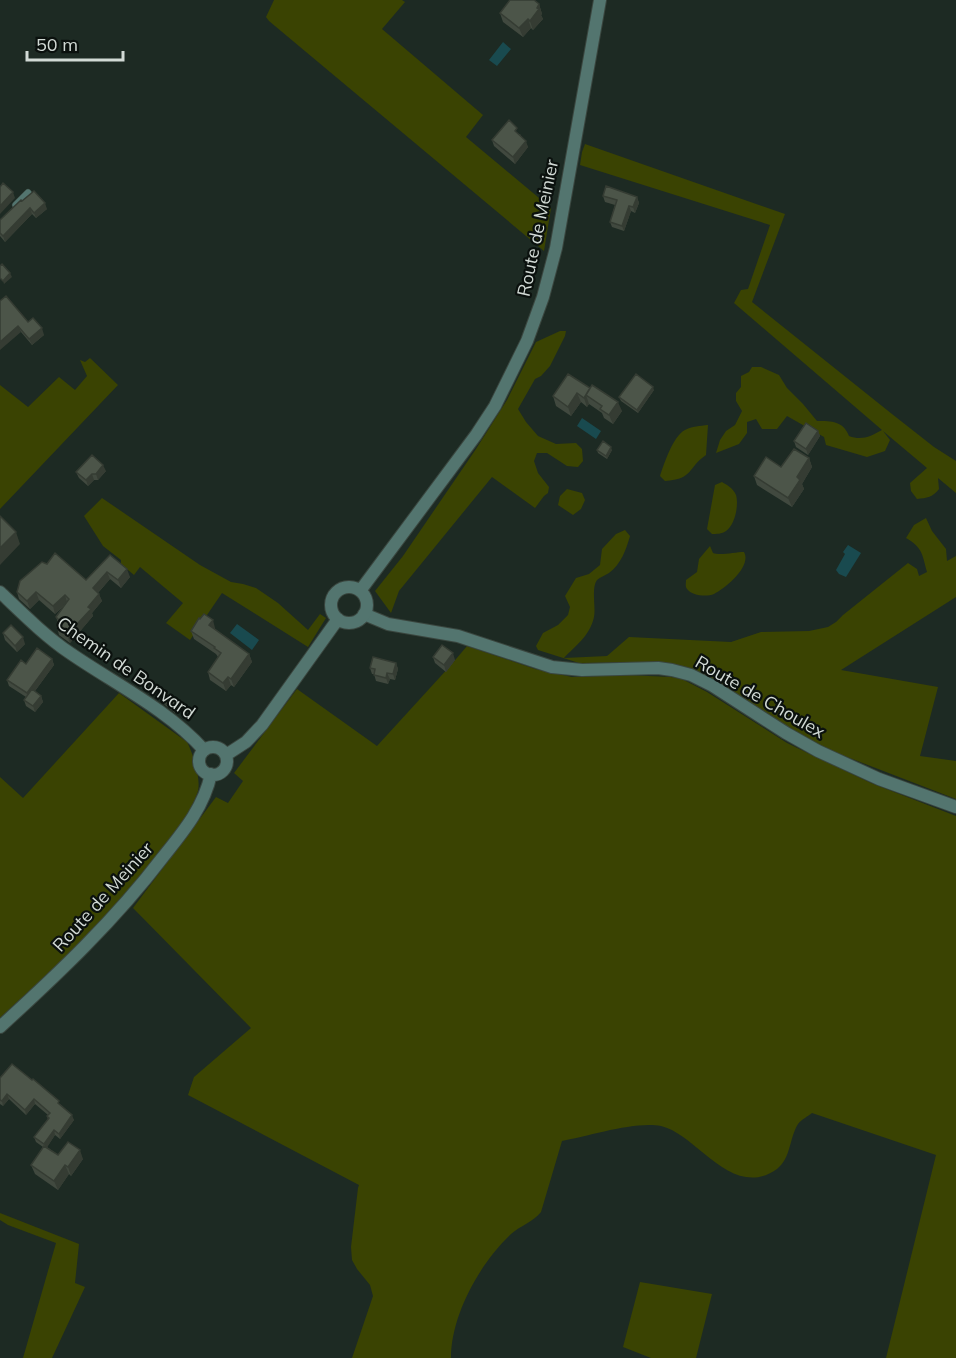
<svg xmlns="http://www.w3.org/2000/svg" width="956" height="1358" viewBox="0 0 956 1358" font-family="Mulish,sans-serif">
<style>
.green{fill:#3a4302}
.water{fill:#194a4f}
.lines{fill:none;stroke-linecap:round;stroke-linejoin:round}
.service-casing{stroke:#3a463f;stroke-width:8}
.minor-casing{stroke:#3a463f;stroke-width:14}
.tertiary-casing{stroke:#3a463f;stroke-width:14}
.service{stroke:#53756f;stroke-width:7}
.minor{stroke:#53756f;stroke-width:12}
.tertiary{stroke:#53756f;stroke-width:12}
.wall{fill:#41493f}
.shaded-wall{fill:#353c33}
.building{fill:#4c5549;stroke:#353c33;stroke-width:1.5}
.labels{text-anchor:middle;stroke-width:4.5;stroke-linejoin:round;paint-order:stroke}
.street-label{font-size:18px;fill:#d2dad5;stroke:#0b110e}
</style>
<rect width="100%" height="100%" fill="#1d2a23"/>
<path class="green" d="M274 0H402L405 2 382 29 483 115 466 137 551 208 544 251 269 21 266 17Z
M585 144 785 214 752 302 892 414 934 447 956 461V493L938 478 939 489C933 497 927 498 917 499L911 491 910 483 927 468 883 431 890 440 885 451 867 457 826 445 824 437 787 416 777 429H762L756 419 747 422V433L739 444 716 453 720 440 726 431 735 425 742 411 736 401V393L741 387V376L749 372 752 367H761L779 375 787 388 803 404 817 421C832 421 843 421 849 436 862 441 871 436 882 430L734 303 741 290 748 289 770 225 580 165 582 152Z
M560 331H566L565 336 550 366 541 376 535 379 518 409 526 422 538 436 556 444 576 443 582 449 583 461 578 467 567 466 547 453H537L534 461 538 473 549 487 548 493 544 496 535 508 492 477 399 591 391 613 375 591 403 556 476 449 507 400 536 342Z
M90 358 118 385 0 509V385L28 407 59 377 75 390 87 376 80 360 85 362Z
M708 425 706 455C687 468 694 479 665 481L660 476C664 464 673 436 685 430 692 426 700 426 708 425Z
M722 482C727 485 733 488 736 495 739 505 735 525 726 531 722 534 716 534 712 534L707 529 715 485Z
M567 489 582 493 585 500 581 509 573 515 558 505 560 496Z
M102 498 200 565 231 582 243 584 256 588 278 603 308 630 320 614 326 618 308 647 222 593 190 640 166 623 183 603 140 567 134 575 121 564V560L103 546 84 516Z
M926 518 932 531 946 549 947 561 956 556V597L841 670 938 687 920 756 956 761V799L829 750 797 732 704 674 687 667 663 662 579 663 538 650 536 646 543 633 558 625 568 615 570 607 565 596 576 578 589 574 600 565 602 549 616 534 625 530 630 536C626 550 621 564 609 573 606 575 600 577 597 580 591 588 596 607 594 617 590 636 575 646 564 658L607 656 629 637 731 642 761 632 809 631 828 627 836 622 843 615 908 563 917 569 919 576 927 572C922 554 923 548 906 538L914 525Z
M710 546 713 553C720 556 735 552 744 552 752 566 726 588 714 594 707 597 692 596 687 589 685 586 686 584 686 580L697 572 699 559Z
M467 646 535 669 572 677 627 675 671 677 682 679 707 692 787 743 816 757 871 783 956 816V1358H886L936 1155 812 1113C808 1116 801 1120 798 1124 789 1139 791 1158 777 1169 732 1201 697 1134 661 1126 635 1121 589 1136 562 1141L541 1212C533 1222 520 1226 511 1234 480 1263 451 1315 451 1358H352L373 1296 370 1285 357 1269 352 1260 351 1247 358 1188 359 1185 188 1095 194 1077 251 1028 133 908 216 797 228 803 243 781 234 773 297 689 377 746 451 665Z
M119 693 187 742C193 753 201 779 198 791 191 814 173 834 159 852 142 874 125 896 107 916 74 952 36 984 0 1018V777L23 798Z
M0 1213 79 1244 75 1283 85 1287 52 1358H23L56 1243 8 1225 0 1220Z
M640 1282 712 1294 696 1358H651L623 1347Z"/>
<path class="water" d="M503 42 511 49 497 66 489 60Z
M582 418 601 431 596 439 577 426Z
M848 545 861 553 846 577 839 574 836 570 845 554 843 552Z
M237 624 259 640 252 650 230 633Z"/>
<g class="lines">
<defs>
<path id="service" d="M16 205 28 193"/>
<path id="minor" d="M0 592C22 613 45 636 70 653 115 684 167 709 204 750
M364 614 388 624 458 636 552 667 582 670 658 668 672 670 691 675 713 686 786 733 818 751 879 779 956 807"/>
<path id="tertiary" d="M331 605a18 18 0 1 1 36 0a18 18 0 1 1-36 0Z
M360 591 476 435 495 406 527 341 543 297 556 248 600 0
M199 761a14 14 0 1 1 28 0a14 14 0 1 1-28 0Z
M226 755 246 742 262 725 338 619
M0 1027C58 974 115 920 163 857 183 832 204 807 211 774"/>
</defs>
<use href="#service" class="service-casing"/>
<use href="#minor" class="minor-casing"/>
<use href="#tertiary" class="tertiary-casing"/>
<use href="#service" class="service"/>
<use href="#minor" class="minor"/>
<use href="#tertiary" class="tertiary"/>
</g>
<path class="wall" d="M539 4 542 14 541 15 543 19 533 30 531 28 523 37 503 22 500 13Z
M520 134 528 147 515 164 494 146 492 140Z
M603 196 637 197 639 203 635 213 631 211 624 231 612 227 610 222 615 205 605 202Z
M21 200 47 209 36 218 32 214 5 242 0 236V220Z
M0 301 28 322 44 335 32 345 21 332Z
M568 374 622 411 613 424 604 418 602 413 589 404 587 407 581 402 571 416 556 406 553 396Z
M654 390 638 413 621 401 619 397Z
M818 431 820 436 808 455 796 447 794 441Z
M597 450H612L607 459 598 453Z
M809 458 812 467 802 484 804 489 792 507 757 485 754 476Z
M106 471 98 480H94L88 486 79 478 76 472Z
M110 555 130 577 121 588 110 579 98 593 102 601 92 613 93 616 70 643 59 635 57 627 59 625 56 617 66 604 55 614 39 600 30 609 19 599 17 592 86 580Z
M215 628V629L249 654 252 662 234 687 231 685 226 691 210 680 208 672 218 657 216 654 194 639 191 631Z
M3 633 25 644 17 652 5 640Z
M433 657 455 660 446 672 435 663Z
M52 659 54 665 35 691 41 696 43 702 35 712 26 706 24 700 26 697 9 686 7 680 26 664Z
M396 663 398 669 395 680 390 679 388 684 376 681 374 674H372L370 668Z
M176 700 177 703 175 713 165 705 163 702Z
M0 1078 61 1105 74 1120 60 1139 55 1135 47 1147 58 1155 83 1159 71 1176 69 1174 58 1190 35 1174 31 1165 43 1147 36 1142 34 1137 48 1120 47 1116 48 1115 35 1104 26 1115 9 1099 3 1106 0 1104Z"/>
<path class="shaded-wall" d="M539 4 542 14 541 15 543 19 533 30 530 21Z
M528 19 531 28 523 37 519 28Z
M526 141 528 147 515 164 513 157Z
M13 192 15 198 0 214V206Z
M637 197 639 203 635 213 633 207Z
M45 203 47 209 36 218 34 213Z
M629 206 631 211 624 231 622 226Z
M30 208 32 214 5 242 3 236Z
M10 273 12 277 4 284 3 281Z
M18 326 21 332 0 350V342Z
M42 328 44 335 32 345 29 339Z
M653 387 654 390 638 413 637 410Z
M590 388 586 395 589 404 587 407 584 398Z
M577 393 581 402 571 416 568 407Z
M618 402 622 411 613 424 609 415Z
M818 431 820 436 808 455 806 449Z
M611 447 612 450 607 459 606 456Z
M809 458 812 467 802 484 804 489 792 507 788 498 797 477Z
M103 465 106 471 98 480 96 474Z
M92 474 94 480 88 486 86 480Z
M16 532 20 544 0 565V548Z
M127 569 130 577 121 588 118 580Z
M107 572 110 579 96 595 93 588Z
M36 592 39 600 30 609 27 601Z
M99 594 102 601 92 613 93 616 70 643 67 635 88 607Z
M65 595 67 602 55 614 53 606Z
M213 620 215 628 212 633 209 625Z
M23 637 25 644 17 652 15 646Z
M453 653 455 660 446 672 444 665Z
M249 654 252 662 234 687 231 679Z
M52 659 54 665 29 699 27 693Z
M396 663 398 669 395 680 393 674Z
M387 673 390 679 388 684 386 678Z
M228 677 231 685 226 691 223 683Z
M41 696 43 702 35 712 33 706Z
M176 700 177 703 175 713 174 710Z
M7 1094 9 1099 3 1106 2 1101Z
M34 1099 35 1104 26 1115 25 1110Z
M72 1115 74 1120 60 1139 59 1134Z
M54 1130 55 1135 46 1149 44 1144Z
M80 1150 83 1159 71 1176 68 1167Z
M65 1165 69 1174 58 1190 54 1181Z"/>
<path class="building" d="M510 0H534L539 4 537 8 539 9 530 21 528 19 519 28 500 13Z
M509 120 517 128 515 131 526 141 513 157 492 140Z
M3 183 13 192 0 206V187Z
M606 186 637 197 633 207 629 206 622 226 610 222 617 200 603 196Z
M34 191 45 203 34 213 30 208 3 236 0 233V220L21 200 22 201Z
M2 264 10 273 3 281 0 278V266Z
M6 296 28 322 33 318 42 328 29 339 18 326 0 342V301Z
M568 374 590 388 584 398 577 393 568 407 553 396Z
M636 374 653 387 637 410 619 397Z
M592 385 618 402 609 415 600 409 602 406 586 395Z
M806 423 818 431 806 449 794 441Z
M603 441 611 447 606 456 597 450Z
M794 449 809 458 797 477 800 480 788 498 754 476 766 457 781 467Z
M92 455 103 465 96 474H92L86 480 76 472Z
M0 516 16 532 0 548Z
M55 553 86 580 110 555 127 569 118 580 107 572 93 588 99 594 88 607 91 609 67 635 57 627 61 622 56 617 69 599 65 595 53 606 36 592 27 601 17 592 20 581 42 562 47 564Z
M204 614 213 620 209 625 249 654 231 679 228 677 223 683 208 672 221 653 214 648 215 647 191 631 199 618 200 619Z
M11 625 23 637 15 646 3 633Z
M442 645 453 653 444 665 433 657Z
M37 648 52 659 27 693 7 680 21 660 26 664Z
M373 657 396 663 393 674 387 673 386 678 374 675 375 669 370 668Z
M32 689 41 696 33 706 24 700Z
M168 695 176 700 174 710 163 702Z
M12 1064 32 1080 33 1079 59 1101 58 1103 72 1115 59 1134 54 1130 44 1144 34 1137 49 1118 47 1116 50 1113 34 1099 25 1110 7 1094 2 1101 0 1100V1078Z
M68 1142 80 1150 68 1167 65 1165 54 1181 31 1165 44 1146 58 1155Z"/>
<g class="labels">
<g class="street-label">
<text transform="translate(538 228) rotate(-78)" y="6">Route de Meinier</text>
<text transform="translate(126 668) rotate(35)" y="6">Chemin de Bonvard</text>
<text transform="translate(760 697) rotate(30)" y="6">Route de Choulex</text>
<text transform="translate(103 897) rotate(-48)" y="6">Route de Meinier</text>
</g>
</g>
<path d="M27 51v9h96v-9" fill="none" stroke="#d2dad5" stroke-width="3"/>
<text x="36" y="51" font-size="18" fill="#d2dad5" stroke="#0b110e" stroke-width="4.5" paint-order="stroke">50 m</text>
</svg>
